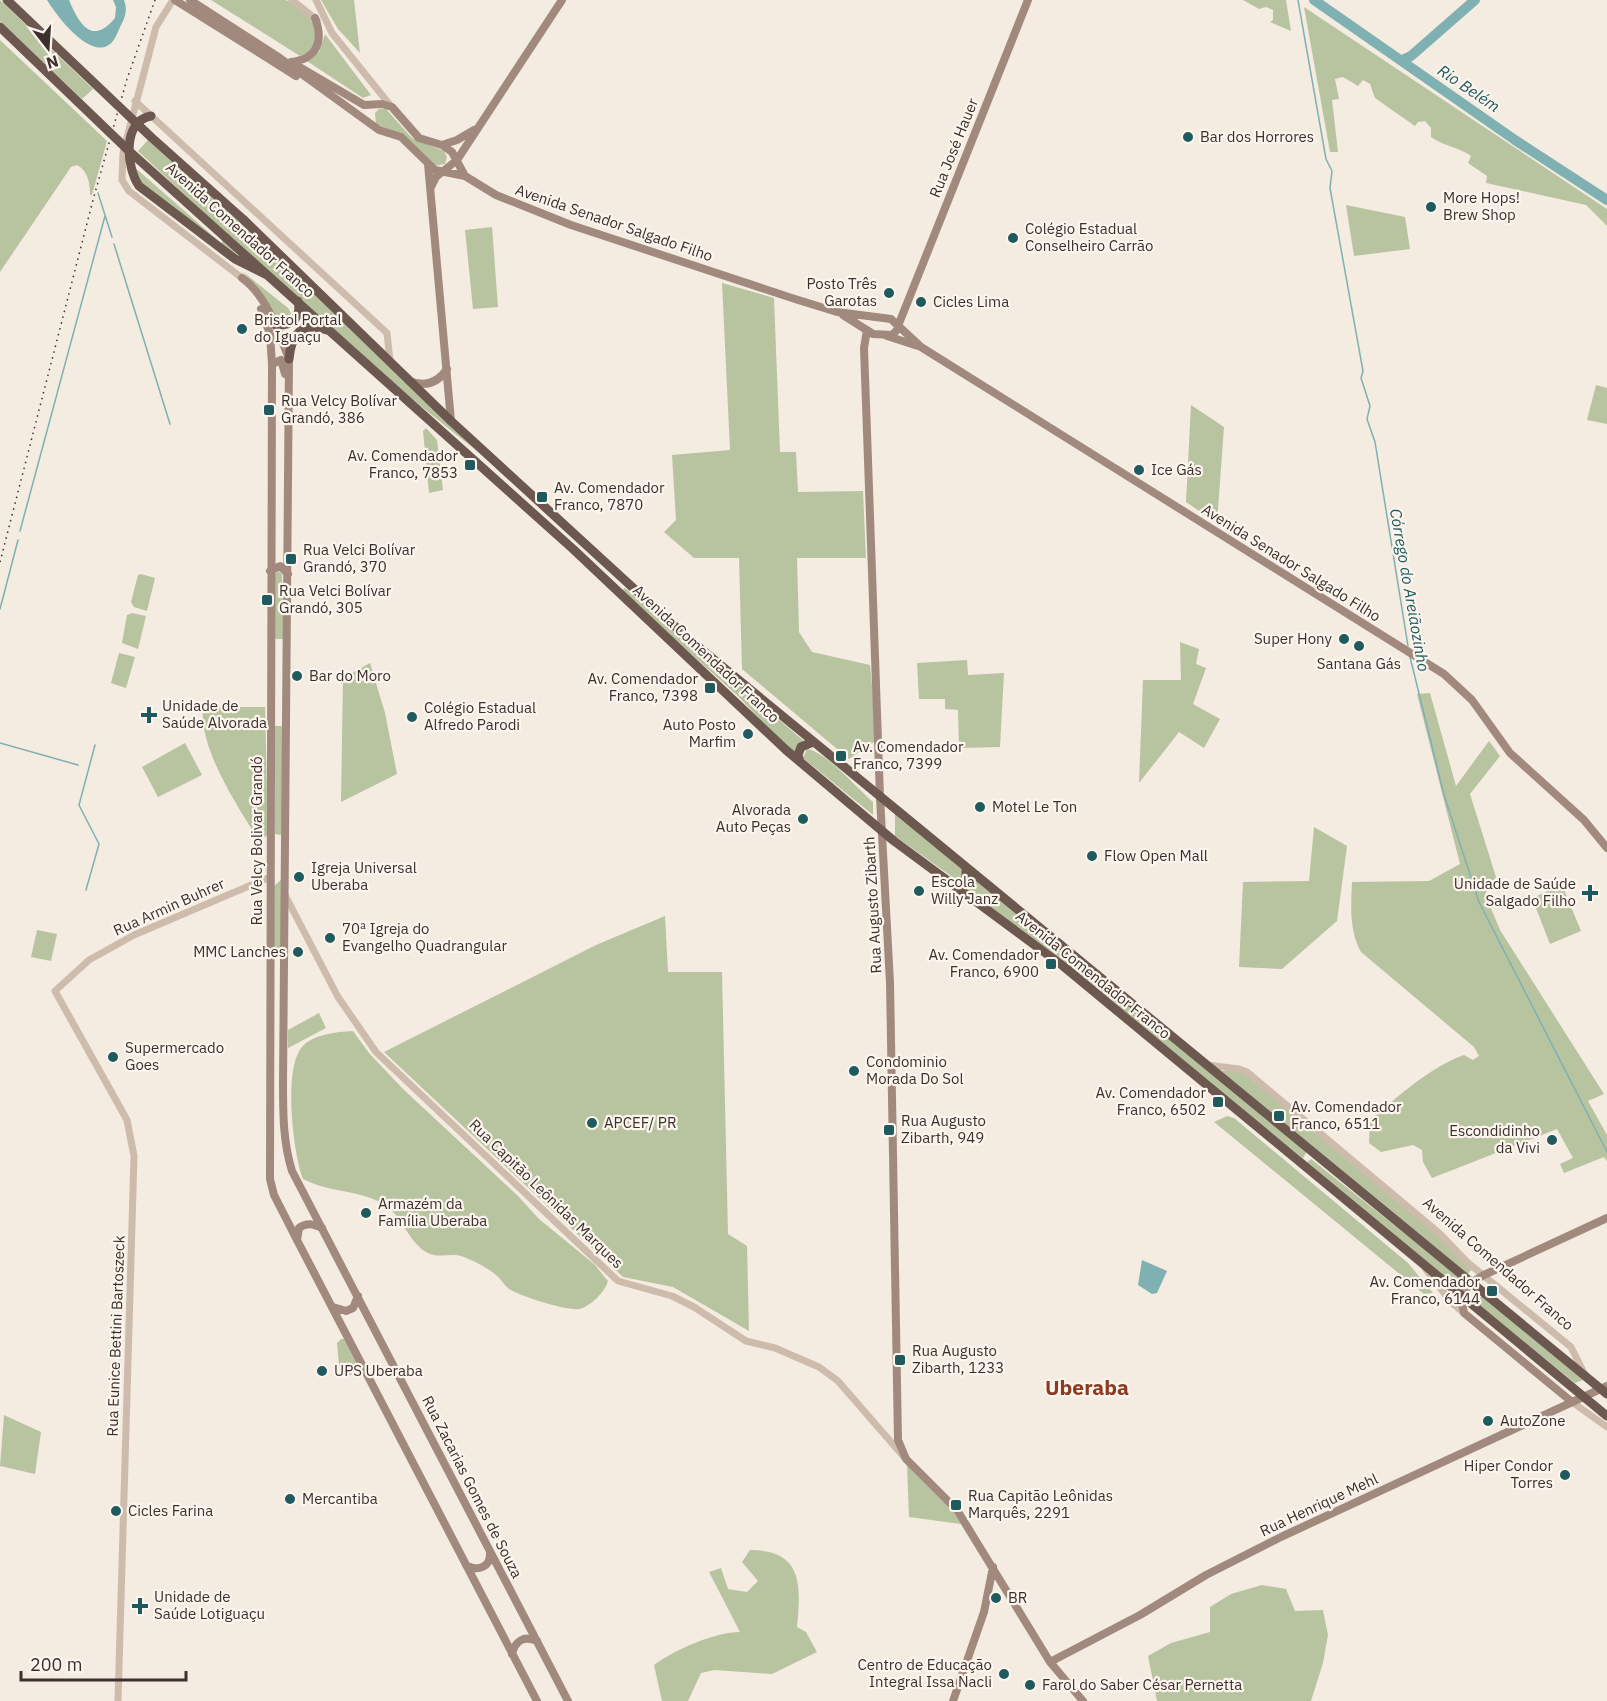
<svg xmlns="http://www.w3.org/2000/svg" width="1607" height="1701" viewBox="0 0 1607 1701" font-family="'IBM Plex Sans',sans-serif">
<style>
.green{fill:#b8c4a0}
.water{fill:#7fb0b2}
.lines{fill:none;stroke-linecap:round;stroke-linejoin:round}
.stream{stroke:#7fb0b2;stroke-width:1.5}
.river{stroke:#7fb0b2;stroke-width:10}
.tertiary{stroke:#cdbbac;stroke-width:7}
.secondary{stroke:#a18a7d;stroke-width:8}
.trunk{stroke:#6c584f;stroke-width:9}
.rail{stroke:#3b302b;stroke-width:1.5;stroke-dasharray:1.5 4.5;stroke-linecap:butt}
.trunk-bridge{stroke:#6c584f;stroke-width:9}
.poi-dot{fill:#1f5a5e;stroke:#fbf5ee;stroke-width:2}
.labels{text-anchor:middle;stroke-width:4.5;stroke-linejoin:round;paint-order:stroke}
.poi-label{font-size:15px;fill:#3b302b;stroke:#fbf5ee;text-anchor:start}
.street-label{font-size:15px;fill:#3b302b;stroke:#fbf5ee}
.water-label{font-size:16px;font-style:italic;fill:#1f5a5e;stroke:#fbf5ee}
.district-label{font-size:21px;font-weight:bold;fill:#8c3b22;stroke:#fbf5ee}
</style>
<rect width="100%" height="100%" fill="#f4ebe1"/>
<path class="green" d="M0 0 93 89 82 99 0 21Z
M211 0C230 0 269 0 285 0 300 4 318 22 316 37 316 46 308 53 300 56Z
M321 0H354L360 53 338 29Z
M1243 0H1286L1291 31 1270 22 1273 20V10L1266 7 1259 9Z
M1304 7 1607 209V226L1586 205 1486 183 1487 176 1468 163 1471 156C1457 146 1445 147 1431 137V128L1425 121 1418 122 1415 126 1375 98 1370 84 1363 80 1358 86 1343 77 1335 79 1339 99 1332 100 1338 152H1330Z
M325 34 371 95 363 98 307 61 319 52Z
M0 40 107 141 92 195H90C90 183 88 171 77 165L71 167 0 272Z
M386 109 412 138 444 151 447 157 445 164 434 166C416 143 402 136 376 124L375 113 379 109Z
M148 140 206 189 486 458C364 364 250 256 138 151Z
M132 165 221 243 223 241 246 263 144 187Z
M1346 205 1405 217 1410 249 1354 256Z
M492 227 498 307 473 309 465 230Z
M242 271 288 308 291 313 289 319 284 322 278 320 264 297Z
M722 283 774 298 780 452H796L798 492 863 491 866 558H797L799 632 812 652 870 665 877 740 849 759 742 669 739 558H694L664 532 676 520 672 455 730 450Z
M1596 385 1607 388V424L1587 420Z
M1191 405 1224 427 1217 523 1186 502Z
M426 428 437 440 443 490 429 493 423 431Z
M278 571 282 574 284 639H275V574Z
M141 574 155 578 147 611 134 607 131 602 138 575Z
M625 588 805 742 799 761 738 696 621 591Z
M132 613 146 616 138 649 122 643 127 615Z
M1180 642 1199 649 1196 664 1206 668 1193 704 1220 719 1204 748 1179 732 1139 783 1143 680H1181Z
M119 653 135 657 126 688 111 683Z
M967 660 968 675 1004 673 1000 747 959 748 958 710 945 709V699H919L917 663Z
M370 663 385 713 397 774 341 802 343 678Z
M1430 693 1456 786 1489 741 1500 756 1470 794 1496 877 1485 894 1500 930 1604 1094 1588 1101 1607 1135V1161L1604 1157 1564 1173 1560 1164 1573 1158 1557 1129 1432 1178 1423 1162 1422 1150 1413 1145 1381 1152 1369 1143 1370 1121C1395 1098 1432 1066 1464 1055L1473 1060 1479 1056 1474 1047 1361 952C1349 930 1351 906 1352 882L1429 881 1460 864 1417 694Z
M203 707H265L268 836 257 838C236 803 199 749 203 707Z
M275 726H283L282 835 275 834Z
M185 743 202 775 158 797 142 767Z
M807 749C825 751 858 789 873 802V815L803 758Z
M895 812 966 873 958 881 895 836Z
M1314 827 1347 846 1337 921 1282 969 1239 967 1243 882 1309 881Z
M972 874 1307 1151 1303 1158 960 887 967 884Z
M282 879 281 950 274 951V886Z
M1562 885 1581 931 1550 944 1532 898Z
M665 916 668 972H722L728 1234 747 1246 749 1331 673 1287 623 1277 384 1052 596 945Z
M37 930 57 934 51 961 31 957Z
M319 1013 326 1028 288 1048V1030Z
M353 1031 369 1053 403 1089 518 1196 539 1219 594 1264 608 1281C605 1292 590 1307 579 1309 566 1311 520 1296 509 1289 504 1285 501 1279 496 1275 488 1268 474 1261 464 1257 453 1252 439 1259 428 1253 408 1243 402 1214 382 1203 357 1190 328 1192 303 1179 293 1153 283 1069 302 1047 313 1034 337 1032 353 1031Z
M1221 1071H1241L1430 1228 1472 1269 1467 1275Z
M1227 1116 1234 1118 1408 1263 1433 1293 1424 1294 1214 1122Z
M1311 1159 1462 1279 1456 1286 1307 1162Z
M1482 1296 1583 1380 1575 1383 1475 1302Z
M341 1339H345L362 1374 340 1376 337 1343Z
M4 1415 41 1432 35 1474 0 1466Z
M907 1465 951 1508 961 1524 909 1517Z
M750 1550C803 1550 801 1585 797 1627L806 1632 817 1652 772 1674 714 1670 701 1673 688 1701H662L654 1665C674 1650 715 1632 740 1632L709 1572 721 1568 728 1589 747 1592 758 1581 742 1562Z
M1262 1585 1286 1589 1295 1611 1323 1610 1328 1635 1323 1663 1311 1701H1157L1148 1656 1171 1643 1210 1632V1607L1231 1594Z"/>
<path class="water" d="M47 0H69C79 24 92 46 115 18L116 7 113 0H124C128 10 125 18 120 27 117 34 114 43 107 46 87 56 56 15 47 0Z
M1142 1260 1167 1271 1157 1293 1152 1294 1138 1285Z"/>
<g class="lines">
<path class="stream" d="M1298 0 1326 159 1332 171 1330 188 1363 371 1361 378 1370 406 1367 419 1375 442 1408 646
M98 193 112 237
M114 244 170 424
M20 531 105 216
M0 609 18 540
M1410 657 1444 795 1479 902 1607 1152
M0 743 78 765
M86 890 99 844 79 805 95 745"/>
<path class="river" d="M1314 0 1515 140 1607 200
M1402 60 1411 56 1475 0"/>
<path class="tertiary" d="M173 0 156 27 123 153 122 180 129 191 242 278
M292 0 317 20
M316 0 332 33 390 105
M135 101 387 333 390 361
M285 895 338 997 376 1052 618 1281 672 1296 694 1307 746 1341 775 1348 819 1367 838 1381 904 1457
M1207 1065 1239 1069 1247 1072 1439 1233 1467 1262 1571 1347 1584 1373
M1425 1268 1451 1302 1464 1313
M1572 1402 1607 1427
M118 1701 134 1156 127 1120 55 991 89 960 134 935 270 877"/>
<path class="secondary" d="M175 0 296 76
M190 0 277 56 379 130 401 137 435 170 465 176 496 195 571 225 795 299 837 312 891 319 921 347 1444 674 1472 700 1510 753 1584 820 1607 848
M291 62C317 59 324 41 315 18
M296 65 364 105 382 104 392 107 419 138 442 145 452 152 465 176
M442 145 457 140 474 130
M428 164 451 421
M431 187 436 177 457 160 562 0
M242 278C267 296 278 331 289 359L283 1083C283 1113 283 1142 292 1171L568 1701
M261 309 270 334 272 364 270 1179 274 1195 297 1240 537 1701
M843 315 873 334 892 335 899 328
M898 326 1028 0
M867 330 864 348 880 797 890 983 898 1440 906 1459 957 1510 1050 1662 1083 1701
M887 336 918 346
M272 364 281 360 285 374
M409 381C425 387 438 383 447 369
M270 571 280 566 288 574
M297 1240 299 1228C307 1222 313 1224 322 1228
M333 1307 346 1311 353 1308 358 1296
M1572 1402 1464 1313C1459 1292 1466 1285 1484 1275L1607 1218
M466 1565C478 1572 491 1567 490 1552
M512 1654C515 1641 524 1635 537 1641
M1050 1662 1140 1615 1206 1575 1283 1536 1607 1386
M953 1701 984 1612 993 1567"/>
<path class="trunk" d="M151 116C122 121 126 167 139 186L235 259 267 275
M244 220 451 421 690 640 1607 1394
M226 238 573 549 786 750 894 841 1063 966 1607 1416
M276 325C291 326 302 318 298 301
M289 359C291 336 301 320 327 330
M800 762 798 755 801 747 813 742
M952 883 963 882 966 878V868"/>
<path class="rail" d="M0 562 93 200 127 79 155 0"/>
<path class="trunk-bridge" d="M7 0 151 137 244 220
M0 27 128 150 226 238"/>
</g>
<g class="poi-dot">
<circle cx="1188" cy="137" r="6"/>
<circle cx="1431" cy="207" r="6"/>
<circle cx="1013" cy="238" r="6"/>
<circle cx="889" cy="293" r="6"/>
<circle cx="921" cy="302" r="6"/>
<circle cx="242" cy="329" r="6"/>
<rect x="263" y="404" width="12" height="12" rx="3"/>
<rect x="464" y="459" width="12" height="12" rx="3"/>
<circle cx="1139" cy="470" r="6"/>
<rect x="536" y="491" width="12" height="12" rx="3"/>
<rect x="285" y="553" width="12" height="12" rx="3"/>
<rect x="261" y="594" width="12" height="12" rx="3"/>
<circle cx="1344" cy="639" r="6"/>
<circle cx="1359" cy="646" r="6"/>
<circle cx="297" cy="676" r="6"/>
<rect x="704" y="682" width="12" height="12" rx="3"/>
<path d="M146 706h6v6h6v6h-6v6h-6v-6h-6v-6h6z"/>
<circle cx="412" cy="717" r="6"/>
<circle cx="748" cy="734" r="6"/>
<rect x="835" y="750" width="12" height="12" rx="3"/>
<circle cx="980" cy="807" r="6"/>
<circle cx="803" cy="819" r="6"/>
<circle cx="1092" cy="856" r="6"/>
<circle cx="299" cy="877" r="6"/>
<circle cx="919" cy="891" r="6"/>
<path d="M1587 884h6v6h6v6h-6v6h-6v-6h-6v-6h6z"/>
<circle cx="330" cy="938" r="6"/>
<circle cx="298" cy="952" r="6"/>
<rect x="1045" y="958" width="12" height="12" rx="3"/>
<circle cx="113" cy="1057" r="6"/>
<circle cx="854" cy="1071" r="6"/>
<rect x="1212" y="1096" width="12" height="12" rx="3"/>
<rect x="1273" y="1110" width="12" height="12" rx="3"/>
<circle cx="592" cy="1123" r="6"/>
<rect x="883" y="1124" width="12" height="12" rx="3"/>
<circle cx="1552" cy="1140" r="6"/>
<circle cx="366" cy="1213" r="6"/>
<rect x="1486" y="1285" width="12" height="12" rx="3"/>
<rect x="894" y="1354" width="12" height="12" rx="3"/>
<circle cx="322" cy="1371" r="6"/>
<circle cx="1488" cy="1421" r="6"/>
<circle cx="1565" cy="1475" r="6"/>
<circle cx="290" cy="1499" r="6"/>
<rect x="950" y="1499" width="12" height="12" rx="3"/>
<circle cx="116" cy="1511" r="6"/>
<circle cx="996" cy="1598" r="6"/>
<path d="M137 1597h6v6h6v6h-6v6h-6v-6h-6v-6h6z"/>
<circle cx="1004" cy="1674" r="6"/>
<circle cx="1030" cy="1685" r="6"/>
</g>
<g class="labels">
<g class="poi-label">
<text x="1200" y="142">Bar dos Horrores</text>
<text x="1443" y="203">More Hops!<tspan x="1443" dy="17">Brew Shop</tspan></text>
<text x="1025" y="234">Colégio Estadual<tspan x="1025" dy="17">Conselheiro Carrão</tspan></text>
<text x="877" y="289" text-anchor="end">Posto Três<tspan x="877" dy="17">Garotas</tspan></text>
<text x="933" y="307">Cicles Lima</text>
<text x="254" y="325">Bristol Portal<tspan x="254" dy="17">do Iguaçu</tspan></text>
<text x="281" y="406">Rua Velcy Bolívar<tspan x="281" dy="17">Grandó, 386</tspan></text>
<text x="458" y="461" text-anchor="end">Av. Comendador<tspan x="458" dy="17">Franco, 7853</tspan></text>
<text x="1151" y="475">Ice Gás</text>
<text x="554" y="493">Av. Comendador<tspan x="554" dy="17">Franco, 7870</tspan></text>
<text x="303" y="555">Rua Velci Bolívar<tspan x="303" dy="17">Grandó, 370</tspan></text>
<text x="279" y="596">Rua Velci Bolívar<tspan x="279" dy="17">Grandó, 305</tspan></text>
<text x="1332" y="644" text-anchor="end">Super Hony</text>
<text x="1359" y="669" text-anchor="middle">Santana Gás</text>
<text x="309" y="681">Bar do Moro</text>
<text x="698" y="684" text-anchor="end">Av. Comendador<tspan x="698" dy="17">Franco, 7398</tspan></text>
<text x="162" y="711">Unidade de<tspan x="162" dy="17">Saúde Alvorada</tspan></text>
<text x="424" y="713">Colégio Estadual<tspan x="424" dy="17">Alfredo Parodi</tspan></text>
<text x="736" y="730" text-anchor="end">Auto Posto<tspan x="736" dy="17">Marfim</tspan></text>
<text x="853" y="752">Av. Comendador<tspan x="853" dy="17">Franco, 7399</tspan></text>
<text x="992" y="812">Motel Le Ton</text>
<text x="791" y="815" text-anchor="end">Alvorada<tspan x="791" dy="17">Auto Peças</tspan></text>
<text x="1104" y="861">Flow Open Mall</text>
<text x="311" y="873">Igreja Universal<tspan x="311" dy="17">Uberaba</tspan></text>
<text x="931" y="887">Escola<tspan x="931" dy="17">Willy Janz</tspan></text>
<text x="1576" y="889" text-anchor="end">Unidade de Saúde<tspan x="1576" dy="17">Salgado Filho</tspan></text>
<text x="342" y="934">70ª Igreja do<tspan x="342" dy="17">Evangelho Quadrangular</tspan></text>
<text x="286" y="957" text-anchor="end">MMC Lanches</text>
<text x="1039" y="960" text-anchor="end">Av. Comendador<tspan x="1039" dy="17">Franco, 6900</tspan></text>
<text x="125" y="1053">Supermercado<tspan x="125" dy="17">Goes</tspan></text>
<text x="866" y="1067">Condominio<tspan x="866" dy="17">Morada Do Sol</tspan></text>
<text x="1206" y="1098" text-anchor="end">Av. Comendador<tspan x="1206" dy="17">Franco, 6502</tspan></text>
<text x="1291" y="1112">Av. Comendador<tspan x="1291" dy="17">Franco, 6511</tspan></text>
<text x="901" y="1126">Rua Augusto<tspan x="901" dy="17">Zibarth, 949</tspan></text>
<text x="604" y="1128">APCEF/ PR</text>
<text x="1540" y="1136" text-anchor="end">Escondidinho<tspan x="1540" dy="17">da Vivi</tspan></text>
<text x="378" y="1209">Armazém da<tspan x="378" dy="17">Família Uberaba</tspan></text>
<text x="1480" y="1287" text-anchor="end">Av. Comendador<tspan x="1480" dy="17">Franco, 6144</tspan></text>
<text x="912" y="1356">Rua Augusto<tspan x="912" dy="17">Zibarth, 1233</tspan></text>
<text x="334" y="1376">UPS Uberaba</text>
<text x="1500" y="1426">AutoZone</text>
<text x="1553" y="1471" text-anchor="end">Hiper Condor<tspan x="1553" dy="17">Torres</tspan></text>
<text x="968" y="1501">Rua Capitão Leônidas<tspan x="968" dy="17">Marquês, 2291</tspan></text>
<text x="302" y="1504">Mercantiba</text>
<text x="128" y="1516">Cicles Farina</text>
<text x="154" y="1602">Unidade de<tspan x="154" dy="17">Saúde Lotiguaçu</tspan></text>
<text x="1008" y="1603">BR</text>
<text x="992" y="1670" text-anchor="end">Centro de Educação<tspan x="992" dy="17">Integral Issa Nacli</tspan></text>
<text x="1042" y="1690">Farol do Saber César Pernetta</text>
</g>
<g class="street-label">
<text transform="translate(954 148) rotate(-68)" y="5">Rua José Hauer</text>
<text transform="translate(614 223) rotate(19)" y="5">Avenida Senador Salgado Filho</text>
<text transform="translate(240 230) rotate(42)" y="5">Avenida Comendador Franco</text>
<text transform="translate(1291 563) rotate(32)" y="5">Avenida Senador Salgado Filho</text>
<text transform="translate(706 654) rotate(43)" y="5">Avenida Comendador Franco</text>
<text transform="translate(257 841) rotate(-90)" y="5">Rua Velcy Bolivar Grandó</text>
<text transform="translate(873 905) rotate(-93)" y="5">Rua Augusto Zibarth</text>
<text transform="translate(169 907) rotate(-24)" y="5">Rua Armin Buhrer</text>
<text transform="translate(1093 975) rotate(39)" y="5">Avenida Comendador Franco</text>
<text transform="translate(546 1194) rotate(44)" y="5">Rua Capitão Leônidas Marques</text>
<text transform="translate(1498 1264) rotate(41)" y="5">Avenida Comendador Franco</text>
<text transform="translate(116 1336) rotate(-88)" y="5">Rua Eunice Bettini Bartoszeck</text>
<text transform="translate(472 1487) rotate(63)" y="5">Rua Zacarias Gomes de Souza</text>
<text transform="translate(1319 1505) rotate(-25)" y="5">Rua Henrique Mehl</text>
</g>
<g class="water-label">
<text transform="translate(1469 88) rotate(34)" y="6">Rio Belém</text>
<text transform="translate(1410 590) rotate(80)" y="6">Córrego do Areiãozinho</text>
</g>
<g class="district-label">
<text x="1087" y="1395">Uberaba</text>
</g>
</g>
<g transform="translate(48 48) rotate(163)" stroke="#fbf5ee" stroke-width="4.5" paint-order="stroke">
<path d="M0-4.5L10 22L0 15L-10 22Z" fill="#3b302b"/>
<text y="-9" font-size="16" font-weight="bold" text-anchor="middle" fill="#3b302b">N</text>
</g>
<path d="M21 1671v9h165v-9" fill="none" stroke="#3b302b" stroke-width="3"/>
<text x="30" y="1671" font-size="18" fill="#3b302b" stroke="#fbf5ee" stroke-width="4.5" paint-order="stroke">200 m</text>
</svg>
